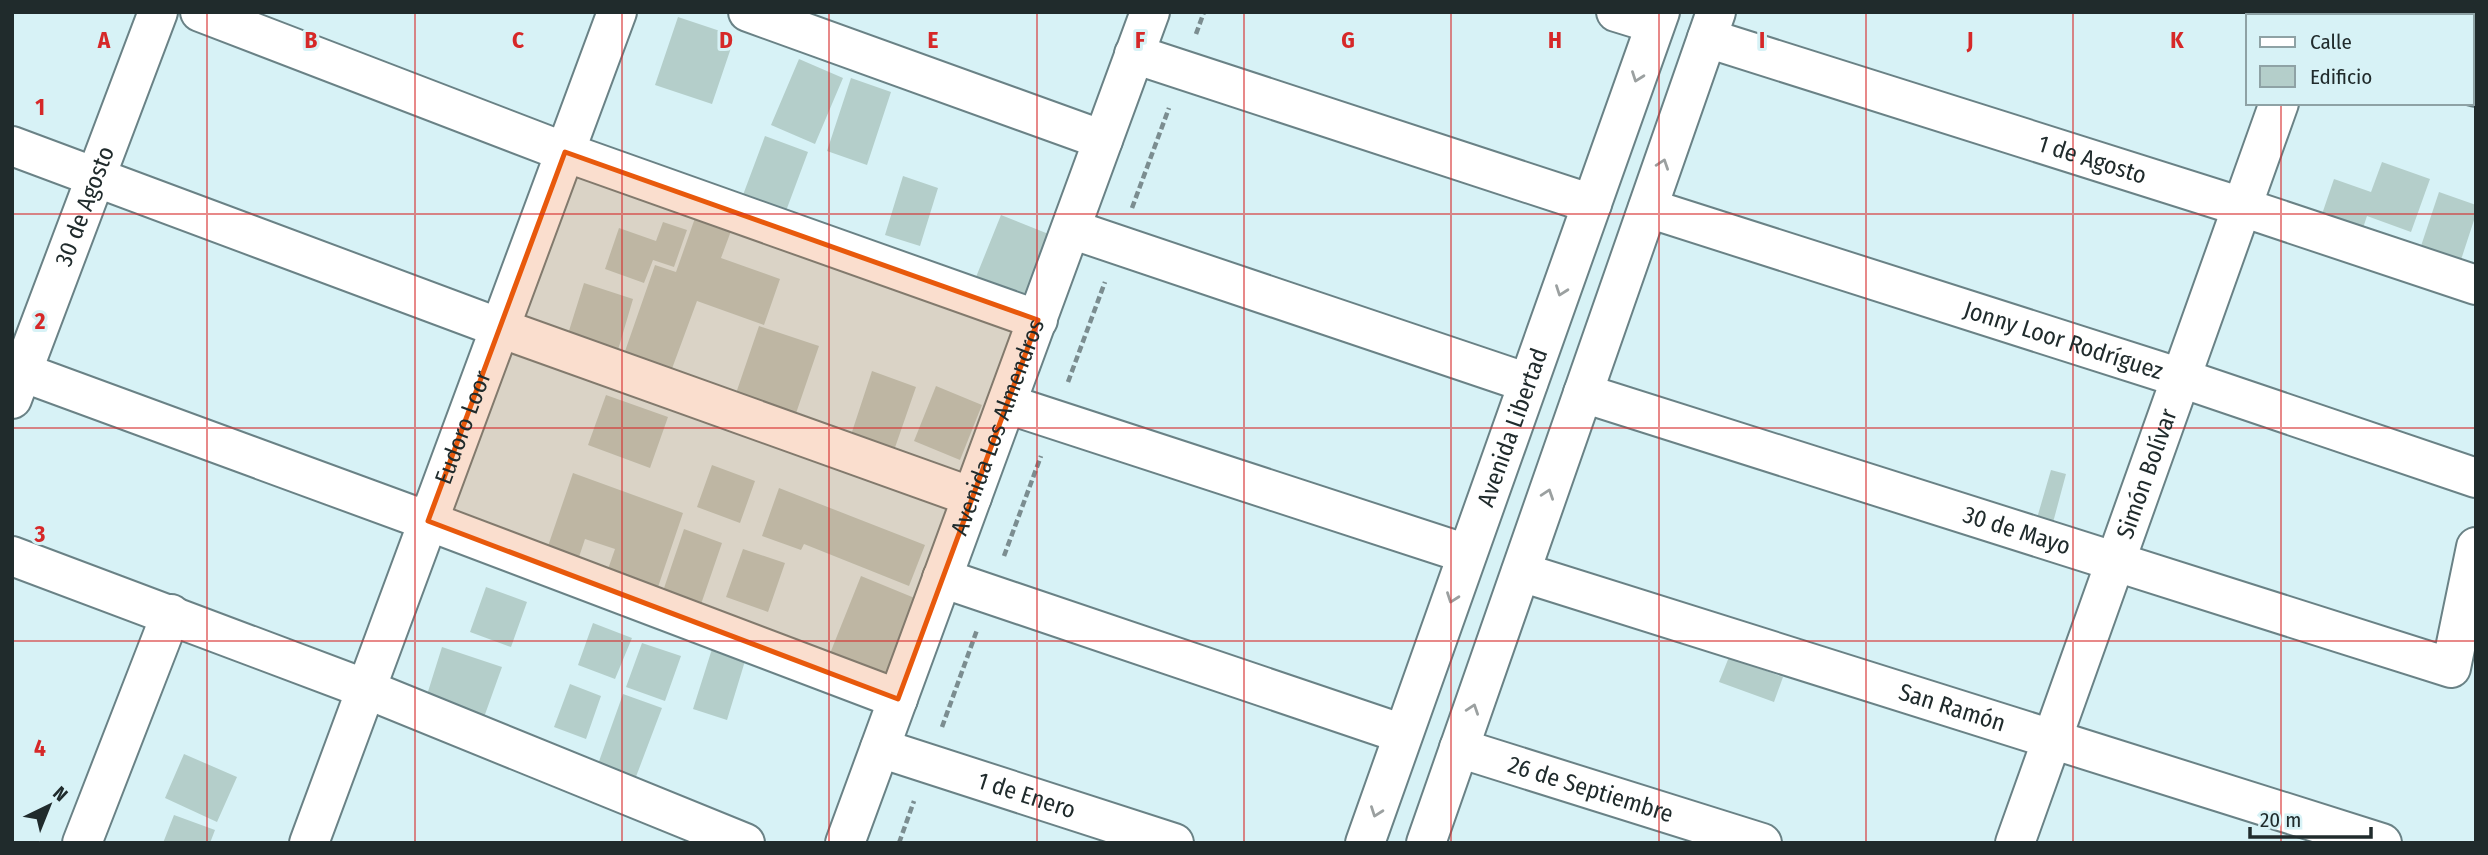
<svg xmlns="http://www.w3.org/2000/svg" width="2488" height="855" viewBox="0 0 2488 855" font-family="'Fira Sans Condensed',sans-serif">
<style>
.building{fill:#b4ceca}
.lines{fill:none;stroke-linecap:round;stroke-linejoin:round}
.minor-casing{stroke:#6a8286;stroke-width:42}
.path{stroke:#7b8d90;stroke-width:4.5;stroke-dasharray:7 3.5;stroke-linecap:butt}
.minor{stroke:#fff;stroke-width:38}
.oneway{stroke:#9ba0a0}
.marked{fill:#e8590c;fill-opacity:0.2;stroke:#e8590c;stroke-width:5;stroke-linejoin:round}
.grid{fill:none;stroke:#d62828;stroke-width:2;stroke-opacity:0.55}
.labels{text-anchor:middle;stroke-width:6;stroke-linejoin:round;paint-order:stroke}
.street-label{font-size:24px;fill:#202b2c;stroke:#d7f2f6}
.grid-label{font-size:23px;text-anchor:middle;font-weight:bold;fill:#d62828;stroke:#d7f2f6;stroke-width:6;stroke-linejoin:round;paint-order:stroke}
</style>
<rect width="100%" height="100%" fill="#d7f2f6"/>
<path class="building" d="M678 17 735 36 712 104 655 85Z
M799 59 843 78 815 144 771 125Z
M851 78 891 92 867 165 827 151Z
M765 136 808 152 783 219 740 203Z
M2382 162 2430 179 2411 232 2367 216 2361 234 2320 220 2334 179 2371 192Z
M903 176 938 188 920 246 885 235Z
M2439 192 2476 205V214L2458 269 2418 255Z
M1001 215 1051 235 1022 307 972 287Z
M695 218 731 231 721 258 780 279 764 325 697 301 670 374 623 357 655 265 676 272Z
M663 222 687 230 674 267 653 260 644 283 605 269 619 228 656 241Z
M584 283 633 299 618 350 568 334Z
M759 326 819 346 792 425 732 405Z
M872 371 916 387 890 462 847 447Z
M936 386 982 405 960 460 914 441Z
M606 395 668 417 650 468 588 445Z
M712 465 755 481 740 523 697 507Z
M2051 470 2066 474 2051 530 2035 525Z
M573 473 683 513 657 590 607 572 615 549 585 539 577 563 546 552Z
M779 488 925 545 909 586 804 544 801 550 762 536Z
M684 529 722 543 699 610 661 597Z
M743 549 785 563 768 612 726 597Z
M861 576 917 599 884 678 829 656Z
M486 587 527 602 511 647 470 632Z
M593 623 632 638 615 679 578 665Z
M642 643 681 656 665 701 626 687Z
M442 647 502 667 483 720 426 698Z
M712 649 745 661 727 720 693 709Z
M1729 657 1783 677 1774 702 1719 682Z
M570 684 601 696 586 739 554 727Z
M623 694 662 708 634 782 597 767Z
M184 754 237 777 217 822 165 798Z
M174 815 215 830 210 843H163Z"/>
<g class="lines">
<defs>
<g id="minor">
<path d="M200 12 565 152 1038 320"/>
<path d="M748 12 1103 140"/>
<path d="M1616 12 1655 24"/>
<path d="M2310 16 2312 12"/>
<path id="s1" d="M1707 38 2242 207 2476 285"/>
<path d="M1134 54 1592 204"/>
<path d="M2472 86 2476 87"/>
<path d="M12 146 500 328 972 497"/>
<path id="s2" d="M1648 208 2181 378 2476 478"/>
<path d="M1071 229 1528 383"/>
<path d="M22 372 428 521 898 699"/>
<path id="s3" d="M1583 393 2451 668 2476 547"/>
<path id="s4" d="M12 399 158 12"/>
<path d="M1007 404 1467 554"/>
<path d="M12 556 366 689 745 843"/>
<path id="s5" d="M1521 572 2382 843"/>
<path d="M942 578 1403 734"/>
<path id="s6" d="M880 748 1174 843"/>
<path id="s7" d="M1459 748 1762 843"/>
<path d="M82 843 171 614"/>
<path id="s8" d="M309 843 617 12"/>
<path id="s9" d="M845 843 1150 12"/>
<path id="s10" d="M1365 843 1660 12"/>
<path d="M1426 843 1716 12"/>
<path id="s11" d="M2015 843 2279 103"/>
</g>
</defs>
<use href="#minor" class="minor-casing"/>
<path class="path" d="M1196 34 1204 12
M1132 208 1169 108
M1068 382 1105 282
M1004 556 1041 456
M942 727 977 630
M899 843 914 801"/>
<use href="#minor" class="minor"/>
</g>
<defs><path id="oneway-chevron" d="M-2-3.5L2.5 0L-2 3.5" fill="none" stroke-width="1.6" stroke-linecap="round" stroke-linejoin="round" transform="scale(1.75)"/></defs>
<g class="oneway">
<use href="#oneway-chevron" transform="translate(1637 77) rotate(110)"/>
<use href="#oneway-chevron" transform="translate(1663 164) rotate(-71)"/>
<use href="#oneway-chevron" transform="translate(1561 291) rotate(110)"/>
<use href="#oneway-chevron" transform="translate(1548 494) rotate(-71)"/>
<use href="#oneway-chevron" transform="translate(1452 598) rotate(110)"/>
<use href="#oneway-chevron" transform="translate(1473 709) rotate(-71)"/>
<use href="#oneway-chevron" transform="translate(1376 812) rotate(110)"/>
</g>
<path class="marked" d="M565 152 1038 320 898 699 428 521Z"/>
<path class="grid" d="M207 12V843M415 12V843M622 12V843M829 12V843M1037 12V843M1244 12V843M1451 12V843M1659 12V843M1866 12V843M2073 12V843M2281 12V16M2281 103V843M12 214H2476M12 428H2476M12 641H2476"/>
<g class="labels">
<g class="street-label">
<text dy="8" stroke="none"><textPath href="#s1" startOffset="404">1 de Agosto</textPath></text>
<text dy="8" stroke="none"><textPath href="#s4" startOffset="206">30 de Agosto</textPath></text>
<text dy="8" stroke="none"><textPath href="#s2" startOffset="436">Jonny Loor Rodríguez</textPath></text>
<text dy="8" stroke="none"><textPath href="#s8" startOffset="443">Eudoro Loor</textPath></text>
<text dy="8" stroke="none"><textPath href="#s9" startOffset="443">Avenida Los Almendros</textPath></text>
<text dy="8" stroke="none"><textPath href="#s10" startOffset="441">Avenida Libertad</textPath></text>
<text dy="8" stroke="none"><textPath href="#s11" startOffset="392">Simón Bolívar</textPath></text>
<text dy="8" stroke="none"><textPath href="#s3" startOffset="455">30 de Mayo</textPath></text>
<text dy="8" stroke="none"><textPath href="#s5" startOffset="452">San Ramón</textPath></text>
<text dy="8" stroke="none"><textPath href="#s7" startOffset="138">26 de Septiembre</textPath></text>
<text dy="8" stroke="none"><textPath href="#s6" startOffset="154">1 de Enero</textPath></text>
</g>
</g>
<g class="grid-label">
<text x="104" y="48">A</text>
<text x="311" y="48">B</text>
<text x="518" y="48">C</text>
<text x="726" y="48">D</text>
<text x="933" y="48">E</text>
<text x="1140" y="48">F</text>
<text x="1348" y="48">G</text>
<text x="1555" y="48">H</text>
<text x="1762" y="48">I</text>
<text x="1970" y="48">J</text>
<text x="2177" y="48">K</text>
<text x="40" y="115">1</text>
<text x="40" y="329">2</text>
<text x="40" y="542">3</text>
<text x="40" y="756">4</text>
</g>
<rect width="2488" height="855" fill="none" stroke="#202b2c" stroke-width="28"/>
<rect x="2246" y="14" width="228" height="91" fill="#d7f2f6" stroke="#8ea2a5" stroke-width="2"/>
<rect x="2260" y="37" width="35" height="10" fill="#ffffff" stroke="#8ea2a5" stroke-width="2"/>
<text x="2310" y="49" font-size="21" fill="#202b2c">Calle</text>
<rect x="2260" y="66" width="35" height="21" fill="#b4ceca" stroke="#8ea2a5" stroke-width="2"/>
<text x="2310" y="84" font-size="21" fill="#202b2c">Edificio</text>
<g transform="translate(49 806) rotate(43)" stroke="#d7f2f6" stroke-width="5" paint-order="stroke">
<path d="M0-5L12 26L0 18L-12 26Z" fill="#202b2c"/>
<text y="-10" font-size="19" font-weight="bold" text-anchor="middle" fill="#202b2c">N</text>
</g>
<path d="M2250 827v10h121v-10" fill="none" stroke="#202b2c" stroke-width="3.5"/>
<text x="2260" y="827" font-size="21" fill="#202b2c" stroke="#d7f2f6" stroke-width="5" paint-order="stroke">20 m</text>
</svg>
